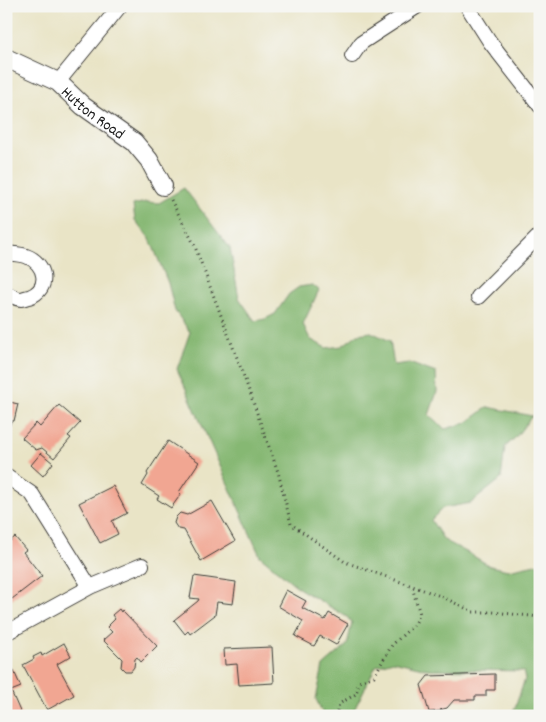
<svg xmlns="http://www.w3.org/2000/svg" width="546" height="722" viewBox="0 0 546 722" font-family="Dekko,sans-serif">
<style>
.forest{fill:#86b873;stroke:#516a48}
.building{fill:#f1a692}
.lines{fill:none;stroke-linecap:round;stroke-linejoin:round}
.minor-casing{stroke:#3b3a36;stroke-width:16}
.tertiary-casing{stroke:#3b3a36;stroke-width:20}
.path{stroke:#3b3a36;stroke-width:3;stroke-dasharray:1 4;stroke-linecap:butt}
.minor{stroke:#fff;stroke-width:14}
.tertiary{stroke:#fff;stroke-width:18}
.labels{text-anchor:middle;stroke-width:4;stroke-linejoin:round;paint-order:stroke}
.street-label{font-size:16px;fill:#1c1c1c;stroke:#f6f6f2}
</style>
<rect width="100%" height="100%" fill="#f6f6f2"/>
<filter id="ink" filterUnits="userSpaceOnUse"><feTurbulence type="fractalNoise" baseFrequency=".02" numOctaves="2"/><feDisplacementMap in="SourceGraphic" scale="10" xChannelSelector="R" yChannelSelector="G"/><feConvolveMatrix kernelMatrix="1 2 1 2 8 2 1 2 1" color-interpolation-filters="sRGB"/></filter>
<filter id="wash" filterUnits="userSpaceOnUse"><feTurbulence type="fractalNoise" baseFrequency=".0096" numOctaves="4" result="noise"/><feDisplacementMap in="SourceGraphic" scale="20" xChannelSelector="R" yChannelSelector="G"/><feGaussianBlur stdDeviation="1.12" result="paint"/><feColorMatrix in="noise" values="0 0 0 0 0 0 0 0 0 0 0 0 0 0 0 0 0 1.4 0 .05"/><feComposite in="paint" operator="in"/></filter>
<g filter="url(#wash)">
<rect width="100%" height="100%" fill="#e9e4c6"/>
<path class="forest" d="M184 188 230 248 239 298 255 321 265 319 275 314 289 294 299 287 312 285 319 290 303 324 310 339 326 348 342 346 358 334 371 332 390 341 394 365 409 363 436 373 437 392 429 415 445 429 466 423 488 407 532 416 515 438 505 447 501 479 471 503 443 508 431 520 444 540 470 554 490 566 508 570 540 563V716H512L525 679 523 671 427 669 393 661 376 666 351 716H324L316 699 323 666 347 645 352 623 347 617 300 589 260 556 177 369 190 332 175 311 168 283 150 239 135 220 133 205 146 202 159 203Z"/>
<g id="blocks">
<path class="building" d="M6 401 18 404 14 421H11L8 431H6Z
M59 405 80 423 68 436 71 438 54 458 42 448 36 450 22 438 36 423 40 427Z
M168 441 199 462 179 492 181 494 171 508 157 499 159 496 142 485 148 475 147 473Z
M41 453 53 463 43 476 31 465Z
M113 486 127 513 112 521 118 534 100 543 79 503Z
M212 501 235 541 201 561 184 530 178 529 174 523 176 517 180 513 187 515Z
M15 537 26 550 23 552 42 576 12 599 6 592V544Z
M194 576 236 582 233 604 217 602 215 615 190 634 188 631 185 634 174 620 198 601 199 599 190 598Z
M286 590 306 601 302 608 325 620 329 613 348 624 336 645 320 636 314 646 295 636 303 621 278 606Z
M119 609 121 612 122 610 157 646 141 662 137 657 135 659 134 667 131 671H125L121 667 122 659 103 640 112 632 107 627 115 619 112 615Z
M64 643 71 656 57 664 74 695 47 710 23 665 34 659 33 657 41 653 42 656Z
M272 647 274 683 239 685 237 664 225 665 224 649Z
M13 669 21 687 11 691 22 716H6V672Z
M495 674V690H486V696H475V700H454L447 708 440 710 441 711 429 712 421 685 428 676Z"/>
</g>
</g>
<g filter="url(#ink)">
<use href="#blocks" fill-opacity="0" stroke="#3b3a36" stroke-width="1"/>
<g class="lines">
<defs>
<path id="minor" d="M467 6 490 42 540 106
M352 56 361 43 418 6
M58 82 120 6
M6 253C13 254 20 254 26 256 46 263 51 289 29 297 28 297 22 299 21 299 16 299 10 295 6 293
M478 297 540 235
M6 476 32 494 90 587
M6 633 90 587 142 565"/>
<g id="tertiary">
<path id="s1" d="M6 58 58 82 83 106 134 142 149 160 163 186"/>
</g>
</defs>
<use href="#minor" class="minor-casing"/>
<use href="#tertiary" class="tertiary-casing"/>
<path class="path" d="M171 200 194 244 242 371 278 472 291 524 345 562 443 597 473 612H493L540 617
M336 716 339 704 356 694 359 682 374 676 392 645 415 624 420 614 412 587"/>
<use href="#minor" class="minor"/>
<use href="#tertiary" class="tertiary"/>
</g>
</g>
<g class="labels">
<g class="street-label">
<text dy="6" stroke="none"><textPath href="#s1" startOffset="104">Hutton Road</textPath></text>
</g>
</g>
<rect width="546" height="722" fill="none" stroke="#f6f6f2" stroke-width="25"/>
</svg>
